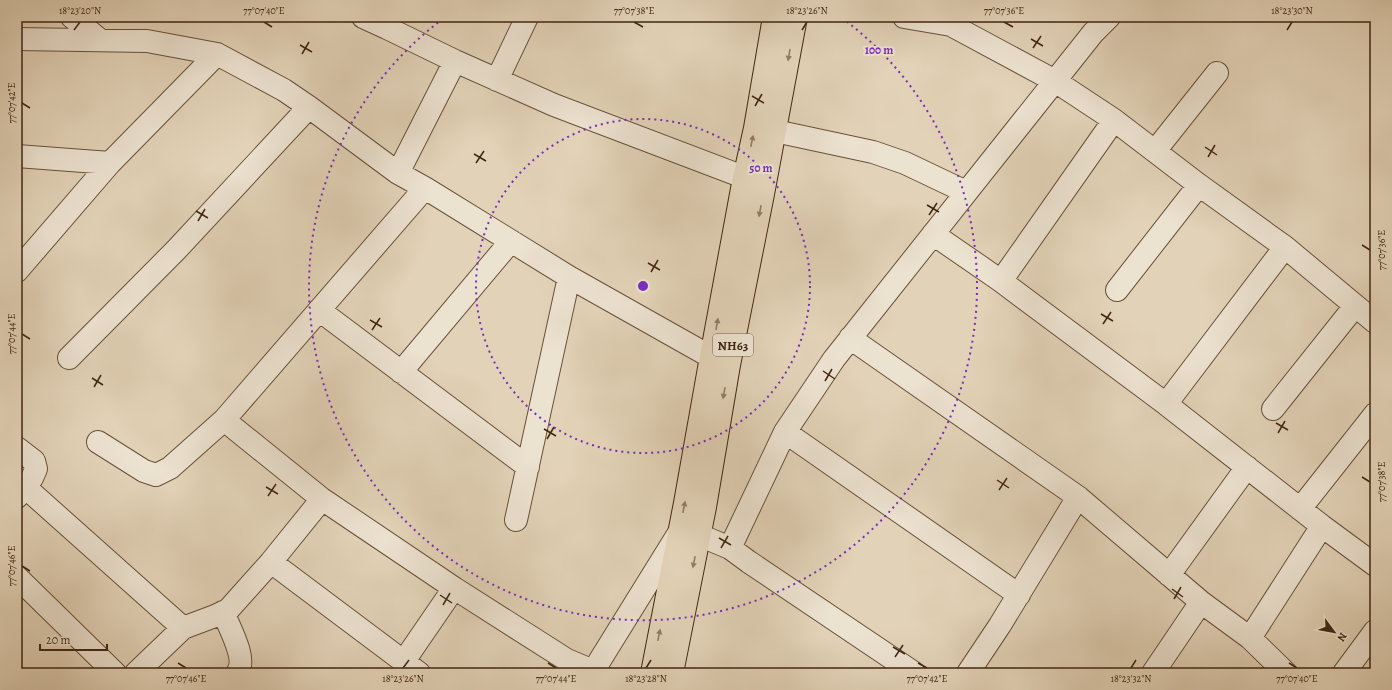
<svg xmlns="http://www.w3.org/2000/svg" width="1392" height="690" viewBox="0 0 1392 690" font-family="Alegreya,serif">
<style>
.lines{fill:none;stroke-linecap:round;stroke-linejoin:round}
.minor-casing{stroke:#68513b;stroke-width:24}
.trunk-casing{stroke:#402612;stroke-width:24}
.minor{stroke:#ece2d0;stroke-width:22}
.trunk{stroke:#e2d2b7;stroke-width:22}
.oneway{fill:#917c64}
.ticks{fill:none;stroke:#402612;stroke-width:1.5}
.ring{fill:none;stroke:#7b2cbf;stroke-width:2;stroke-dasharray:2 4}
.labels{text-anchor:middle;stroke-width:4;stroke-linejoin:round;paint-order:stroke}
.shield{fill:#ece2d0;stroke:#745e4b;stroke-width:1}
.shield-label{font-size:13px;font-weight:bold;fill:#402612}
.centre{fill:#7b2cbf;stroke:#ece2d0;stroke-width:2}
.ring-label{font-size:12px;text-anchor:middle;font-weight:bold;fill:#7b2cbf;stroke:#ece2d0;stroke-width:4;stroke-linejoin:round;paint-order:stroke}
.neatline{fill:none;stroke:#402612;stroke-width:1.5}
.ticks-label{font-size:10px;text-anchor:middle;fill:#402612}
</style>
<rect width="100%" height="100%" fill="#e2d2b7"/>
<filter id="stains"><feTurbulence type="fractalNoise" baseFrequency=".005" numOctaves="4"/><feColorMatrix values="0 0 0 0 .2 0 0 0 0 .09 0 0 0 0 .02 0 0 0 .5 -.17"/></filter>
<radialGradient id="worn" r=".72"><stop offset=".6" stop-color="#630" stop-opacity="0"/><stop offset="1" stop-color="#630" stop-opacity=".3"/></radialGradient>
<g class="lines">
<defs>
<path id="minor" d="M72 17 100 40
M363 17 387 28
M383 17 387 28 455 61 554 105 762 184
M904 17 951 25 1055 81 1114 120 1199 185 1285 247 1375 322
M17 39 147 41 217 54 284 90 309 107 398 173 425 188 569 277 711 357 728 364
M497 80 527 17
M775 131 873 152 905 163 966 192
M1155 151 1217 73
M17 156 110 163
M398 173 455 61
M933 234 1001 281 1166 404 1322 526 1375 565
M17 271 110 163 217 54
M1001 281 1114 120
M1117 290 1199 185
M319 310 528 467
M850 338 1078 497 1201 602 1250 638 1286 673
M69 358 177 249 309 107
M401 372 511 241
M1166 404 1285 247
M1273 409 1355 306
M224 420 322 499 454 588 567 660 593 671 600 673
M785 432 1019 595
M98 442 144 471 156 475 170 468 224 420 425 188
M17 448 34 461 36 469 32 478 17 497
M25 487 183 628
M1300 509 1375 414
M516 520 569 277
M730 548 785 432 834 359 1093 33 1109 17
M271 562 419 673
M1169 575 1247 467
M17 577 115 673
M223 612C229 627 248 660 237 673
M1250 638 1322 526
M404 661 454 588
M136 673 183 628 215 616 228 610 271 562 322 499
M592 673 680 531 699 535 730 548 749 562 914 673
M968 673 1000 625 1078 497
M1153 673 1201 602
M1344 673 1375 631"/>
<path id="trunk" d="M652 673 685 503 711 357 744 178 755 128 774 17
M672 673 705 507 729 365 763 194 796 17"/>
</defs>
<use href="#minor" class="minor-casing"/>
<use href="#trunk" class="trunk-casing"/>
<use href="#minor" class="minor"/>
<use href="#trunk" class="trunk"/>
</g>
<defs><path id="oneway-solid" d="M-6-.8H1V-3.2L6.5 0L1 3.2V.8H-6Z"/></defs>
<g class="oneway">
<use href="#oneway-solid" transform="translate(789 55) rotate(100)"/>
<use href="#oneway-solid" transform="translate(752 141) rotate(-78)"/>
<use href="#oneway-solid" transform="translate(760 211) rotate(101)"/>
<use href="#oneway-solid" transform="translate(717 324) rotate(-80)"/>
<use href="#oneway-solid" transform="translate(724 393) rotate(100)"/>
<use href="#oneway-solid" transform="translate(684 507) rotate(-79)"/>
<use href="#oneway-solid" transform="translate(694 562) rotate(101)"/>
<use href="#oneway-solid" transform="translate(659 635) rotate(-79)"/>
</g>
<path class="ticks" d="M264 22 272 27M634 22 643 27M1004 22 1013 27M74 30 80 22M802 30 807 22M1287 30 1292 22M1031 39 1043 46M300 45 312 52M1033 48 1041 36M302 54 309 42M752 96 764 103M22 103 30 108M755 106 762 94M1205 147 1217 155M474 154 486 161M1208 157 1215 145M476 163 484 151M927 205 939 212M196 211 208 218M929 215 937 203M198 221 205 209M1362 245 1370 250M648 263 660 270M651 272 658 260M1101 314 1113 321M370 320 382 327M1103 324 1111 312M372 330 380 318M22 334 30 339M823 371 835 379M92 378 103 385M825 381 832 369M94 387 101 375M1276 423 1288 430M544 429 556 436M1278 433 1285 421M547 439 554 427M1362 477 1370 482M997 480 1009 488M266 487 278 494M999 490 1007 478M268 496 276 484M719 538 731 545M721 548 728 536M22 566 30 571M1172 589 1183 597M440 595 452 603M1174 599 1181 587M443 605 450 593M893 647 905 654M895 657 903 645M178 663 186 668M548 663 556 668M918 663 927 668M1289 663 1297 668M403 668 409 660M646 668 651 660M1131 668 1136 660"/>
<g class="ring">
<circle cx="643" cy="286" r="167"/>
<path d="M842 18A334 334 0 1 1 444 18"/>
</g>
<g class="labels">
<rect class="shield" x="713" y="334" width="40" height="22" rx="3"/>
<g class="shield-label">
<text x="733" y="350">NH63</text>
</g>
</g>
<circle cx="643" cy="286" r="6" class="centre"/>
<g class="ring-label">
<text x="879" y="54">100 m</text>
<text x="761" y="172">50 m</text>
</g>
<rect width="1392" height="690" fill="none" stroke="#e2d2b7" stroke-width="44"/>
<g transform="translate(1334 632) rotate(122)" stroke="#ece2d0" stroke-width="3" paint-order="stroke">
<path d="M0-3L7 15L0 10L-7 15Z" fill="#402612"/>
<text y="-6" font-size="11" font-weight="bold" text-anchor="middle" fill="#402612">N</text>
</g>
<path d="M40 644v6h67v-6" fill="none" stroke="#402612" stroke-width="2"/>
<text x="46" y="644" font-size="12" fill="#402612" stroke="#ece2d0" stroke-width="3" paint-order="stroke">20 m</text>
<rect x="22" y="22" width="1348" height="646" class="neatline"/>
<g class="ticks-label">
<text x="80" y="14">18°23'20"N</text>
<text x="264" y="14">77°07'40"E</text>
<text x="634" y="14">77°07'38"E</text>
<text x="807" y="14">18°23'26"N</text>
<text x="1004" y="14">77°07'36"E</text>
<text x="1292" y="14">18°23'30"N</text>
<text transform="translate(11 103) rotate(-90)" y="4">77°07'42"E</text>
<text transform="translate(1381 250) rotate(-90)" y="4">77°07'36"E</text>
<text transform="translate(11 334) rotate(-90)" y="4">77°07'44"E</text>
<text transform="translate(1381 482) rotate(-90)" y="4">77°07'38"E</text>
<text transform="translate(11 566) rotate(-90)" y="4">77°07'46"E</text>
<text x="186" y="682">77°07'46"E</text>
<text x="403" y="682">18°23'26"N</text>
<text x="556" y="682">77°07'44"E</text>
<text x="646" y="682">18°23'28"N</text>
<text x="927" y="682">77°07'42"E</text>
<text x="1131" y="682">18°23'32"N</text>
<text x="1297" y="682">77°07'40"E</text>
</g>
<rect width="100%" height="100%" filter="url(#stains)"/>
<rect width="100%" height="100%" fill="url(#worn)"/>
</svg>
